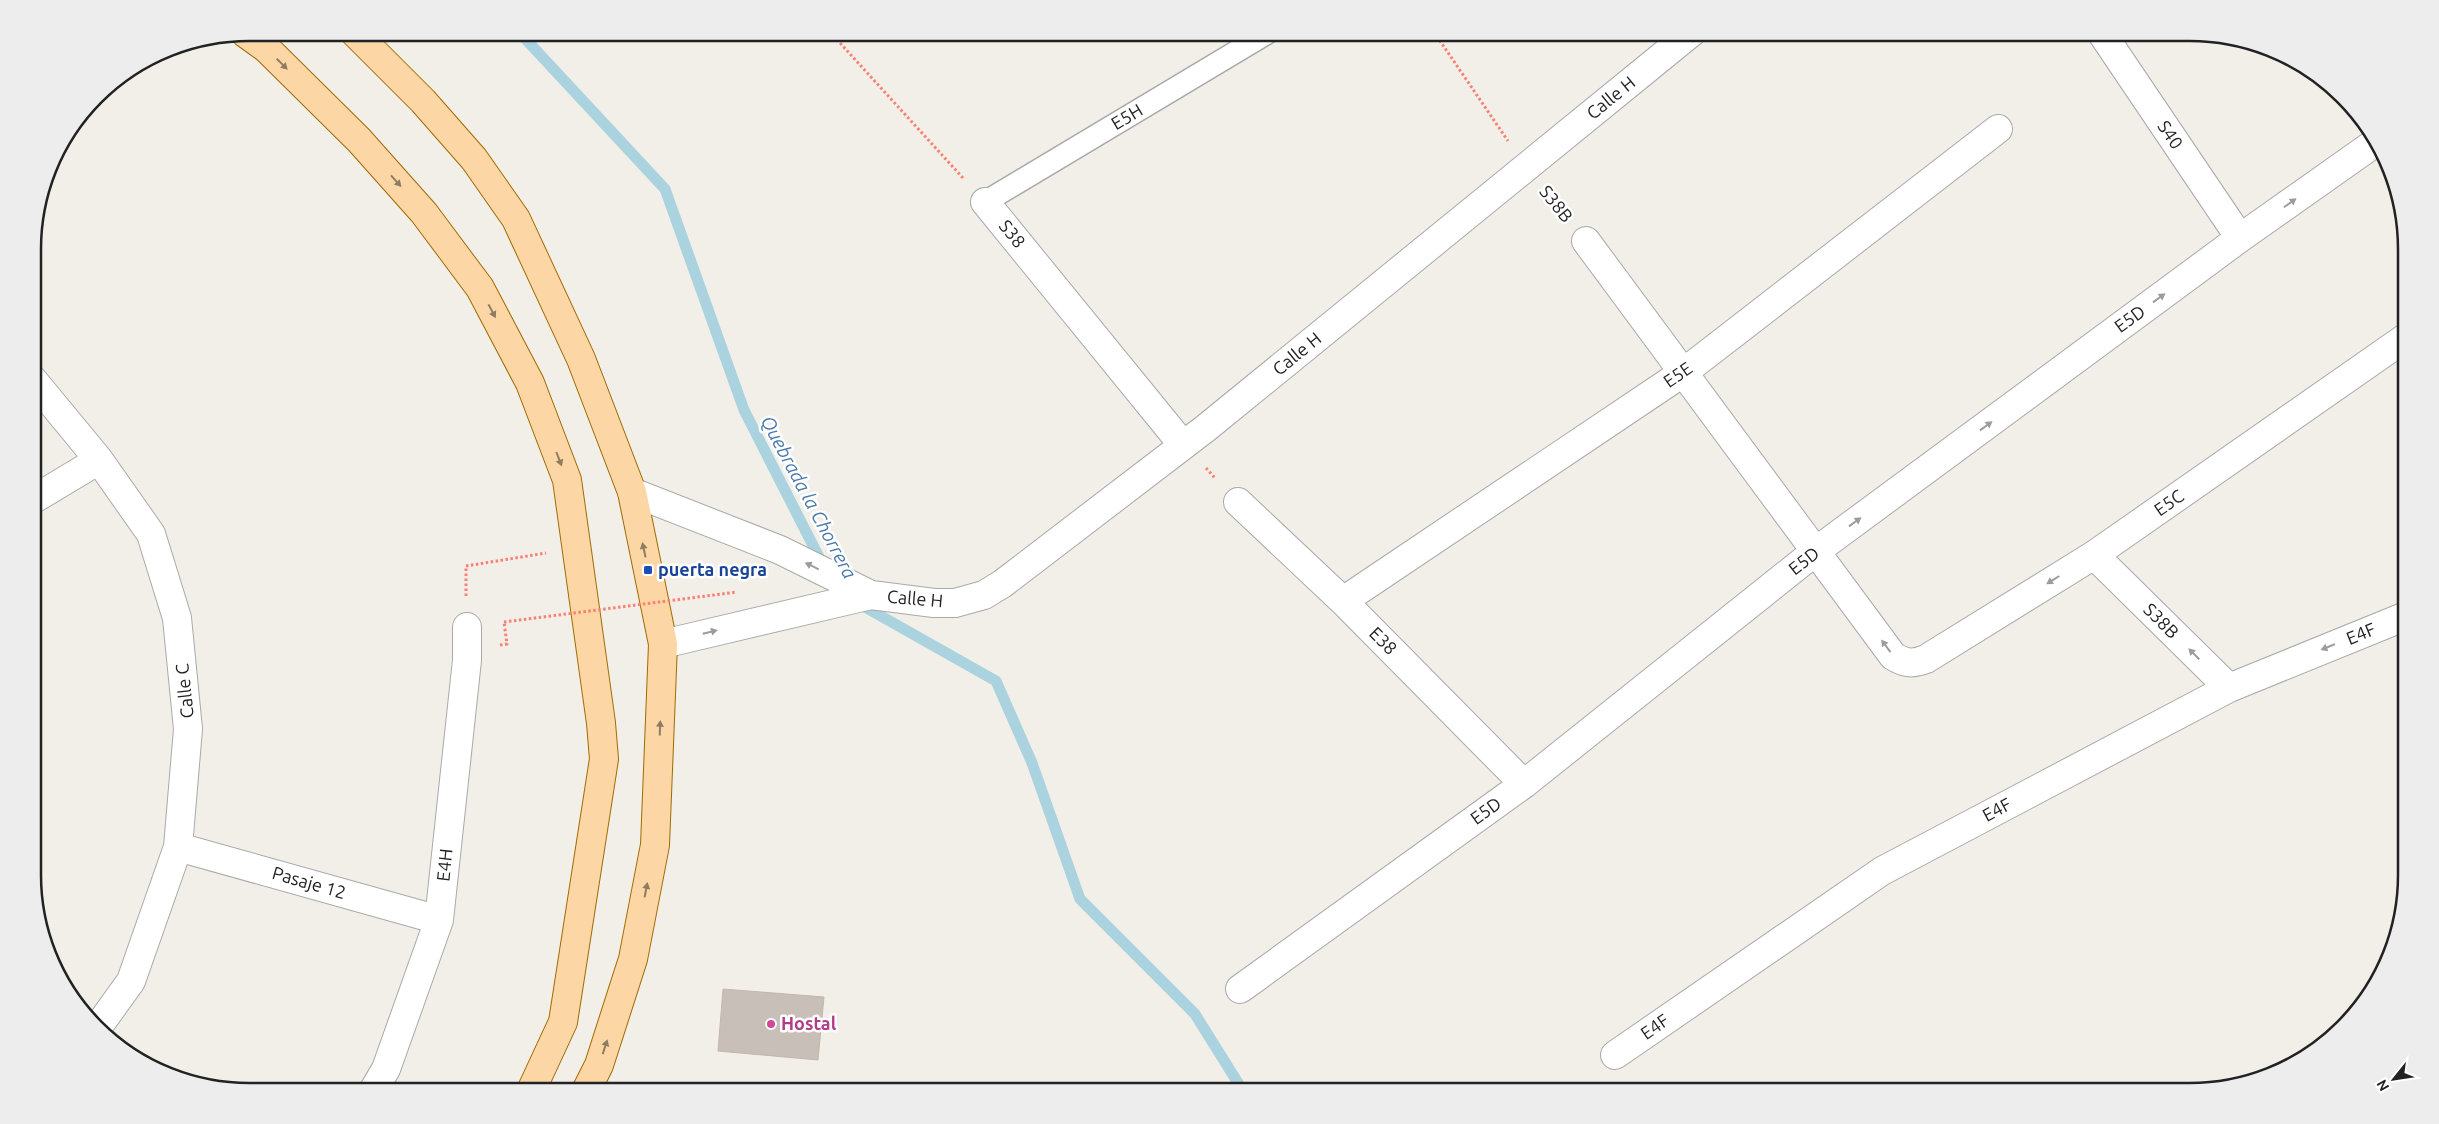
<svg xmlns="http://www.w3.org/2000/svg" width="2439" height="1124" viewBox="0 0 2439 1124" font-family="Ubuntu,sans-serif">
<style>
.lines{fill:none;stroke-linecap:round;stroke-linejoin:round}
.stream{stroke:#aad3df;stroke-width:11}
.building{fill:#c7bfb8;stroke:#c4b6ab}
.lane-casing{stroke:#a9a9a9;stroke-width:24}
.street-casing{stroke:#a9a9a9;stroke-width:30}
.primary-casing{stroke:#a06b00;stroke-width:30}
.path{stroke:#fa8072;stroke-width:3;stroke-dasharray:2.5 2.5;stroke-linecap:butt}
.lane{stroke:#fff;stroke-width:21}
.street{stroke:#fff;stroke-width:28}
.primary{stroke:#fcd6a4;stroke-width:28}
.path-bridge{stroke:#fa8072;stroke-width:3;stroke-dasharray:2.5 2.5;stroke-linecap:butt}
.oneway{fill:#8f7c63}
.oneway2{fill:#9c9c9c}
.transit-dot{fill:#1a4fb4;stroke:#fff;stroke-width:2}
.hotel-dot{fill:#d1479c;stroke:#fff;stroke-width:2}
.labels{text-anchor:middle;stroke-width:5;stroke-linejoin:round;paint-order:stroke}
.street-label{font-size:18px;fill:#222;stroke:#fff}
.transit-label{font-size:18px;font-weight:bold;fill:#164399;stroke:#fff;text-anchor:start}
.hotel-label{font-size:18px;font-weight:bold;fill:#b23c85;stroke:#fff;text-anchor:start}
.water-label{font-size:19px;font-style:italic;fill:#4a7aab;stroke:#fff}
.rim{fill:none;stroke:#222;stroke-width:2.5}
</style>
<rect width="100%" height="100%" fill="#f2efe9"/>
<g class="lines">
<path class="stream" d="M519 32 665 189 744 410 823 565
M856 602 996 681 1032 763 1080 899 1195 1014 1243 1091"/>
</g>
<path class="building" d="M723 989 824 997 818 1060 718 1051Z"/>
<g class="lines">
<defs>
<path id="lane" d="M985 202 1269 32"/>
<path id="street" d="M2101 32 2240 238
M985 202 1183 445
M1586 241 1893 656C1906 664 1913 664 1926 659L2094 555 2405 338
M33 380 99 460 151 534 177 618 188 729 178 847 131 981 98 1027
M632 492 780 550 871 595 934 603H955L984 595 1002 584 1206 428 1692 32
M34 499 99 460
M1238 502 1343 601 1524 784
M2094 555 2229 688
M1343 601 1684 372 1998 129
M663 644 871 595
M178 847 439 920
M1240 989 1524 784 1816 551 2240 238 2376 142
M1615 1055 1882 871 2229 688 2406 616
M373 1091 386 1069 439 920 467 660V627"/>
<path id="primary" d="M354 32 423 101 474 159 516 219 581 359 632 492 663 644 655 845 633 959 599 1065 586 1091
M245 33 267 49 359 140 424 213 480 288 530 383 567 480 601 723 604 759 563 1022 531 1091"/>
</defs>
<use href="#lane" class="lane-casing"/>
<use href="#street" class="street-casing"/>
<use href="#primary" class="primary-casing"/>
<path class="path" d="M830 32 963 178
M1434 32 1508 141
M1546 192 1566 217
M1206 468 1215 478
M466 596V566L546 553
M500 645 507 644 504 622"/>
<use href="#lane" class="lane"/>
<use href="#street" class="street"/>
<use href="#primary" class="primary"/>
<path class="path-bridge" d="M504 622 737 592"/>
</g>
<defs><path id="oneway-solid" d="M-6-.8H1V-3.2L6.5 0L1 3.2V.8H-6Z" transform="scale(1.25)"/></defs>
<g class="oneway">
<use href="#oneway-solid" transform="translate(282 64) rotate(45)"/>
<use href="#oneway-solid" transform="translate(396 181) rotate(48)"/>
<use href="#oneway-solid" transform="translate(492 311) rotate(62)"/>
<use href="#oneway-solid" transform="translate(559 459) rotate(69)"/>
<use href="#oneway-solid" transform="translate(644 550) rotate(-102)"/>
<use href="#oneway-solid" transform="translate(660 728) rotate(-88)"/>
<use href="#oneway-solid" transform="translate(646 890) rotate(-79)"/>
<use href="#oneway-solid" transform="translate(605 1047) rotate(-72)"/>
</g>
<g class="oneway2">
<use href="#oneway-solid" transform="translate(2290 203) rotate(-35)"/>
<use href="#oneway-solid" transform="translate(2159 298) rotate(-36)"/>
<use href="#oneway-solid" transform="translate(1986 426) rotate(-36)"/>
<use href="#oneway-solid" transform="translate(1855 522) rotate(-36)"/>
<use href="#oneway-solid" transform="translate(812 566) rotate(-154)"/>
<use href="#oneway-solid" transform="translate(2053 580) rotate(148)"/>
<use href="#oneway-solid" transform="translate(710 632) rotate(-14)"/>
<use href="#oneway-solid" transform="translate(1886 646) rotate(-126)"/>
<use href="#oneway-solid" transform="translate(2328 647) rotate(158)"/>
<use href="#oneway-solid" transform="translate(2194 654) rotate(-135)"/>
</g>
<rect class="transit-dot" x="643" y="565" width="10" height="10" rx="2.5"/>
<circle class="hotel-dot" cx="771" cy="1024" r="5"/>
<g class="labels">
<g class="street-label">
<text transform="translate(1611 98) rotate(-39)" y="6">Calle H</text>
<text transform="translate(1127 117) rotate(-31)" y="6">E5H</text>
<text transform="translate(2170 135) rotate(56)" y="6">S40</text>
<text transform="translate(1556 204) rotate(51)" y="6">S38B</text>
<text transform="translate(1012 234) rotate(51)" y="6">S38</text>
<text transform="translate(2130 319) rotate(-36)" y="6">E5D</text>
<text transform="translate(1297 354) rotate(-39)" y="6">Calle H</text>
<text transform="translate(1678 375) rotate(-35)" y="6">E5E</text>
<text transform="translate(2169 503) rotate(-35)" y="6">E5C</text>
<text transform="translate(1804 561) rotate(-38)" y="6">E5D</text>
<text transform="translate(915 599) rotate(5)" y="6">Calle H</text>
<text transform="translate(2161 621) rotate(45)" y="6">S38B</text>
<text transform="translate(2361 634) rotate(-22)" y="6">E4F</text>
<text transform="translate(1383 641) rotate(45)" y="6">E38</text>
<text transform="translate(185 691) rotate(-96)" y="6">Calle C</text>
<text transform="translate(1997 810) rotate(-28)" y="6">E4F</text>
<text transform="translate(1486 811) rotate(-36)" y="6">E5D</text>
<text transform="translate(445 865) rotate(-84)" y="6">E4H</text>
<text transform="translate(309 883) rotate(16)" y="6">Pasaje 12</text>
<text transform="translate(1655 1027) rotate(-35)" y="6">E4F</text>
</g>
<g class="transit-label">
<text x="658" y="576">puerta negra</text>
</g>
<g class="hotel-label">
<text x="781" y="1030">Hostal</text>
</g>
<g class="water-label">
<text transform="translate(809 497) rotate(62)" y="7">Quebrada la Chorrera</text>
</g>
</g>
<path d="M0 0H2439V1124H0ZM249 41H2190A208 208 0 0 1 2398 249V875A208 208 0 0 1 2190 1083H249A208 208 0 0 1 41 875V249A208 208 0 0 1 249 41Z" fill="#ededed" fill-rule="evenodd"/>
<path class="rim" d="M249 41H2190A208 208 0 0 1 2398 249V875A208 208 0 0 1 2190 1083H249A208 208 0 0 1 41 875V249A208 208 0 0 1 249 41Z"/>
<g transform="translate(2394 1079) rotate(240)" stroke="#ffffff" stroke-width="4" paint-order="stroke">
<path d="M0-4L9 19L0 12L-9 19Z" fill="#222222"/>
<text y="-8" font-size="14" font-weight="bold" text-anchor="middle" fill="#222222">N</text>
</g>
</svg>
